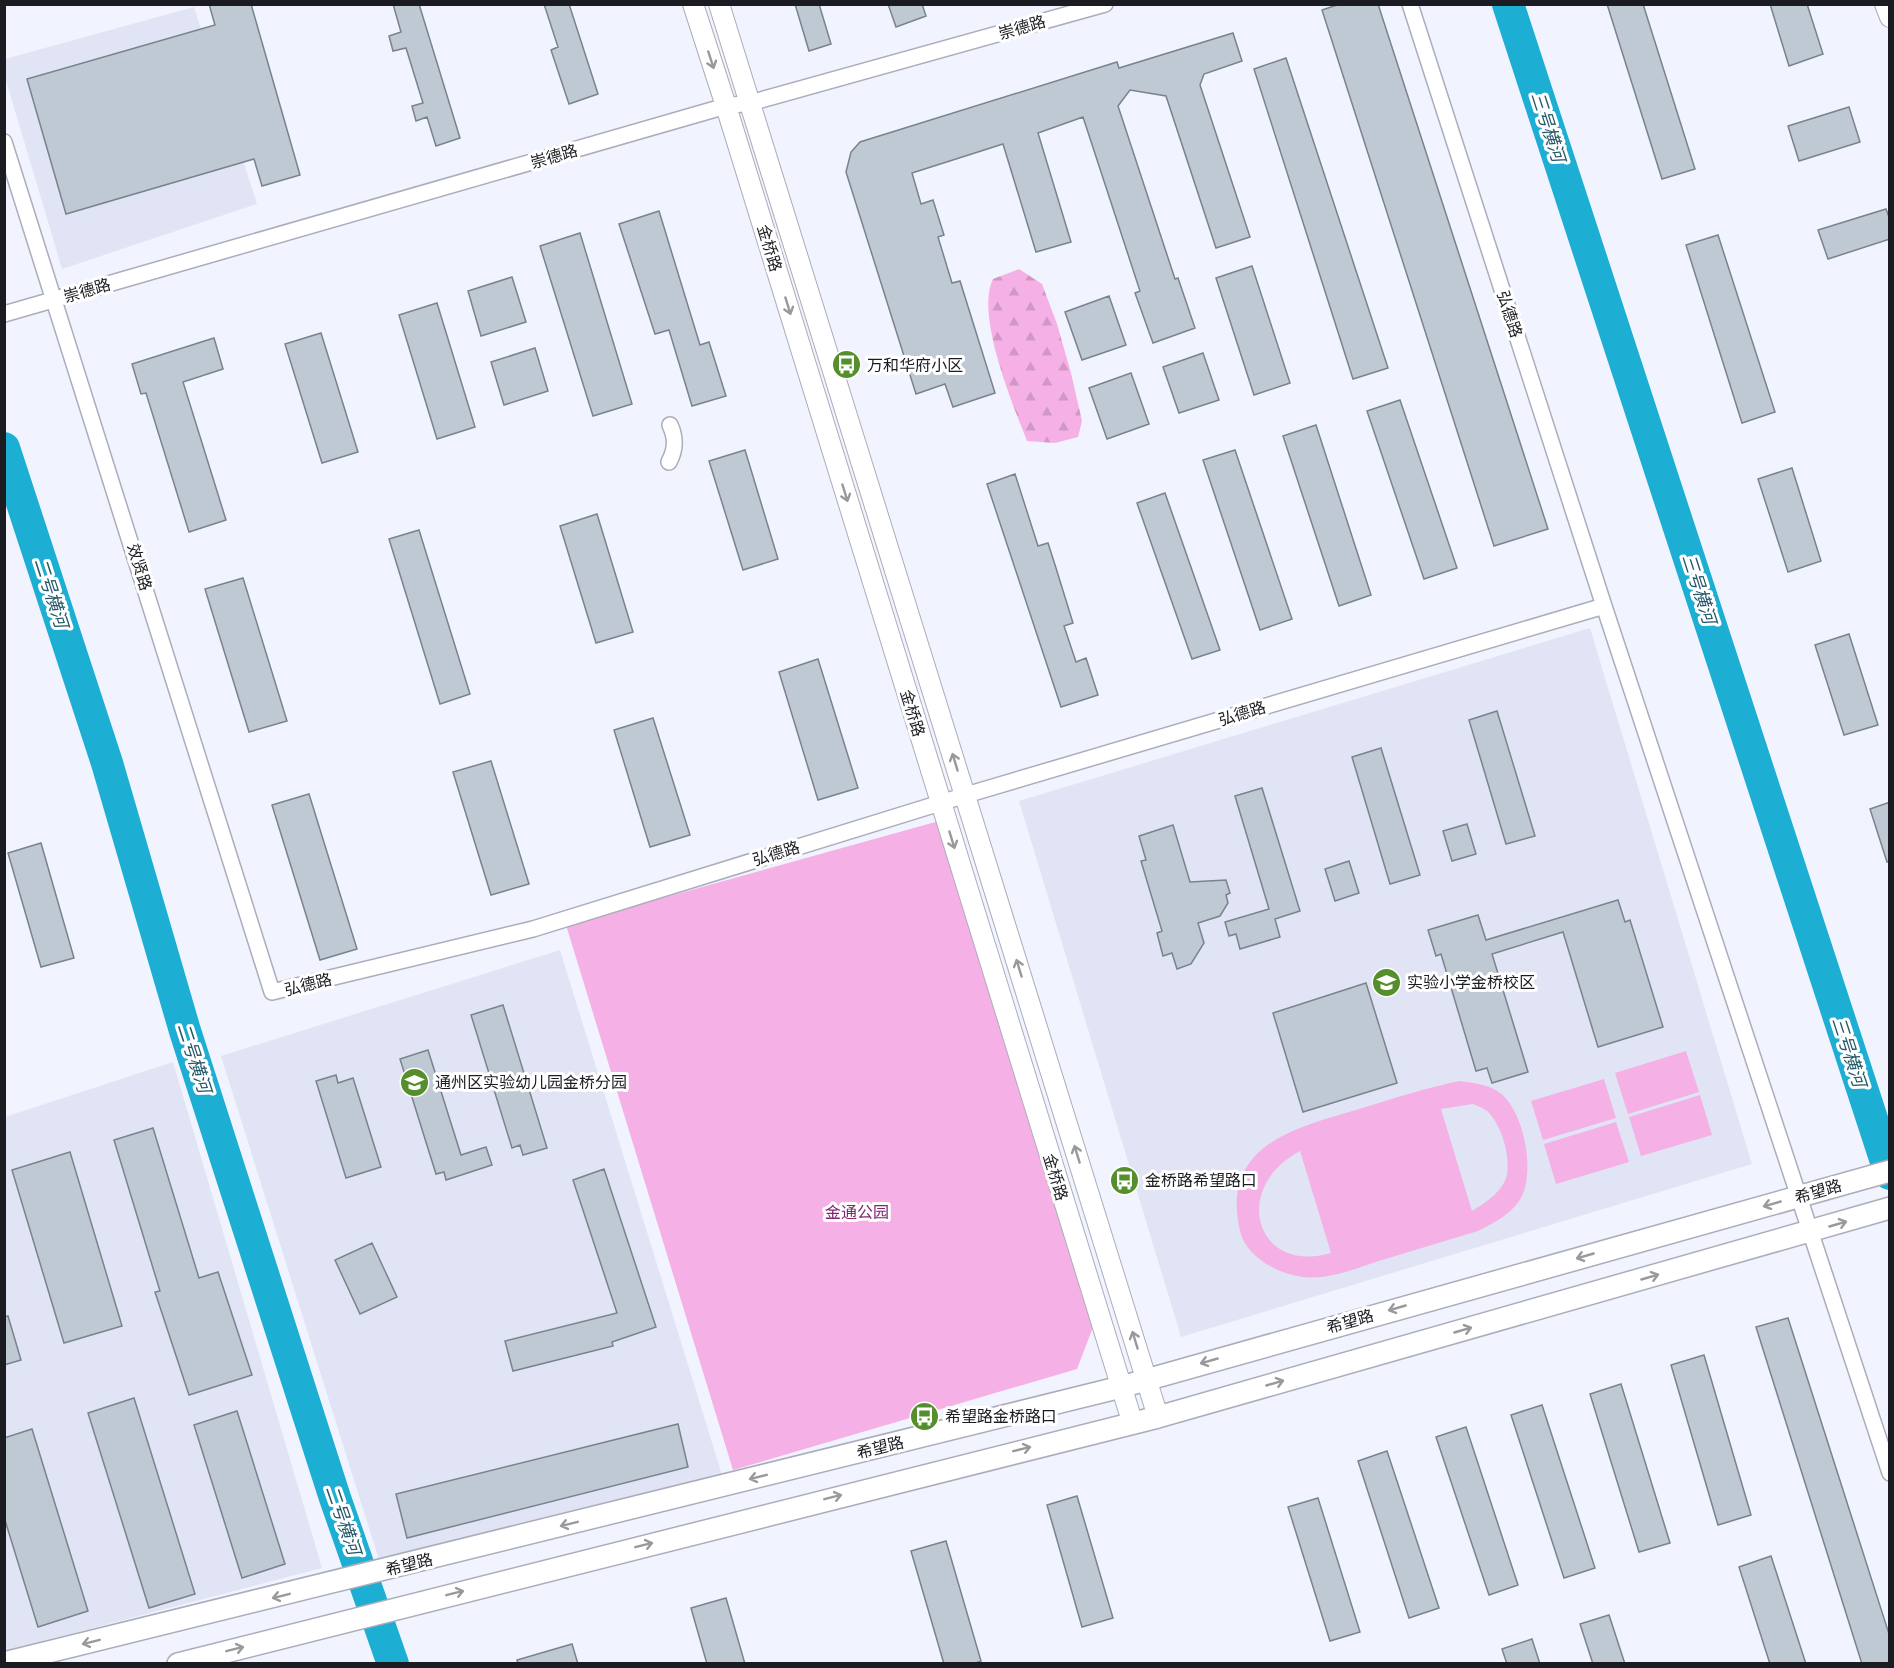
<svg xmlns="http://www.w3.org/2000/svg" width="1894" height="1668" viewBox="0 0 1894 1668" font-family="'Archivo Narrow','Noto Sans SC',sans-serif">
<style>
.built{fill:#e1e4f4}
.forest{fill:url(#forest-firs)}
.green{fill:#f5b1e5;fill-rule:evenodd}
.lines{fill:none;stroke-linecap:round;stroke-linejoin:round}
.river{stroke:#1daed3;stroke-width:32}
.building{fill:#bec9d3;stroke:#79838d;stroke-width:1.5}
.minor-casing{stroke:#abadba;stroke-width:18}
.tertiary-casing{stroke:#abadba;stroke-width:22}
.secondary-casing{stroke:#abadba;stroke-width:24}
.minor{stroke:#fff;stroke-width:15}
.tertiary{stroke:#fff;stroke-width:20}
.secondary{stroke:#fff;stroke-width:21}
.oneway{stroke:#98999b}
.labels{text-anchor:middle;stroke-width:6;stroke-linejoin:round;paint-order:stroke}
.street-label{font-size:16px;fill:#1b1c21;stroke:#fff}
.poi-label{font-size:16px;fill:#1b1c21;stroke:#fff;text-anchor:start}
.park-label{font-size:16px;fill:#812671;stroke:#fff}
.water-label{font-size:18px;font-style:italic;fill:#235868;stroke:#fff}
</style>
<defs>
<pattern id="forest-firs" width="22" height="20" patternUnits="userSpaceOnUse" patternTransform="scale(1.5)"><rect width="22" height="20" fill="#f5b1e5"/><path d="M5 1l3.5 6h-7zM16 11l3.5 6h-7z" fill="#d198c4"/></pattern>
</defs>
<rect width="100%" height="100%" fill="#f1f3ff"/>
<path class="built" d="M194 7 257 204 62 269 5 77V59Z
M1590 628 1752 1164 1181 1337 1019 801Z
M560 950 722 1475 380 1563 221 1056Z
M173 1062 322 1568 5 1651V1117Z"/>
<path class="forest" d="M1019 269 1042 284 1057 324 1071 373 1082 421 1078 437 1055 443 1027 441C1013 405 975 315 993 279Z"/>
<path class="green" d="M939 821 1095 1322 1077 1369 733 1470 566 925Z
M1686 1051 1699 1092 1628 1114 1615 1073Z
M1604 1079 1616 1118 1543 1140 1531 1101Z
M1460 1081C1473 1083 1488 1084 1500 1093 1524 1110 1537 1176 1519 1201 1510 1215 1492 1224 1478 1231 1446 1241 1414 1250 1382 1260 1357 1268 1329 1280 1303 1277 1278 1274 1246 1257 1240 1231 1220 1144 1296 1128 1359 1109 1392 1099 1425 1088 1460 1081ZM1473 1104C1478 1106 1486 1109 1489 1113 1502 1127 1510 1155 1507 1174 1504 1191 1485 1203 1472 1211L1441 1109ZM1300 1151 1331 1253C1256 1275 1230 1188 1300 1151Z
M1700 1095 1712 1135 1641 1156 1629 1117Z
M1616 1122 1629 1162 1556 1184 1544 1144Z"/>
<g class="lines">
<path class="river" d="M1508 4 1890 1174
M4 448 107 763 185 1031 335 1498 393 1664"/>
</g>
<path class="building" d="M209 4H251L300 175 262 186 254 159 66 214 27 79 215 25Z
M393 4H419L460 138 436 146 427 117 416 121 412 106 423 103 406 48 393 51 389 36 401 32Z
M544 4H569L598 94 569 104 551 50 558 47Z
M795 4H819L831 44 809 51Z
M888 4H922L926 16 896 27Z
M1340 4H1378L1548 529 1494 546 1322 10Z
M1607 4H1643L1695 169 1662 179Z
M1770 4H1807L1823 54 1789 66Z
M1233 33 1242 61 1204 74 1200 85 1250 237 1216 248 1166 96 1130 90 1118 106 1175 279 1178 278 1195 328 1153 343 1135 293 1140 291 1083 117 1038 133 1071 242 1036 252 1003 144 912 173 921 204 933 200 944 235 938 237 952 283 960 281 995 393 953 407 945 384 916 394 846 172 851 152 860 142 1117 62 1119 68Z
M1286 58 1388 368 1353 379 1254 69Z
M1849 107 1860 142 1799 161 1788 126Z
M1886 209 1890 220V239L1828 259 1818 230Z
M659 211 700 345 709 342 726 396 692 406 669 330 655 334 619 224Z
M580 233 632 404 593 416 540 246Z
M1718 235 1775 412 1742 423 1686 245Z
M1252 266 1290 383 1254 395 1216 278Z
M512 277 526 322 481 336 468 291Z
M1109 296 1126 345 1082 360 1065 312Z
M437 303 475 427 437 439 399 315Z
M321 333 358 452 322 463 285 344Z
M214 338 223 369 183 382 226 520 189 532 146 393 141 394 132 364Z
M535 348 548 391 504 405 491 362Z
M1203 353 1219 400 1179 413 1163 367Z
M1131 373 1149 424 1107 439 1089 388Z
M1400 400 1457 568 1424 579 1367 411Z
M1316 425 1371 595 1339 606 1283 436Z
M745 450 778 559 743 570 709 461Z
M1235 450 1292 619 1260 630 1203 460Z
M1792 468 1821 561 1788 572 1758 479Z
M1015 474 1038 546 1048 543 1056 568 1073 623 1064 626 1076 662 1086 658 1098 695 1061 707 987 484Z
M1165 493 1220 650 1192 659 1137 503Z
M597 514 633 632 596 643 560 526Z
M419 530 470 694 440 704 389 539Z
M243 578 287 721 249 732 205 589Z
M1849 634 1878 725 1844 735 1815 645Z
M818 659 858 788 818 800 779 672Z
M1497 711 1535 836 1506 844 1469 720Z
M653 718 690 835 650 847 614 730Z
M1381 748 1420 875 1390 884 1352 757Z
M491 761 529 884 491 895 453 772Z
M1262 788 1300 911 1275 919 1280 937 1240 949 1236 934 1229 936 1225 922 1269 909 1235 796Z
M309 794 357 949 320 960 272 805Z
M1890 802V861L1887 862 1870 809Z
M1467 824 1476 854 1452 861 1443 831Z
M1173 825 1190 882 1226 880 1230 893 1226 895 1228 903 1220 916 1198 923 1204 943 1191 964 1177 969 1172 953 1163 956 1157 933 1162 931 1141 861 1146 860 1139 836Z
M41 843 74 958 41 967 8 853Z
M1349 861 1359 893 1335 901 1325 869Z
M1618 900 1625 922 1630 920 1663 1027 1598 1047 1563 932 1492 954 1528 1072 1492 1083 1487 1068 1476 1071 1441 954 1436 956 1428 930 1478 915 1486 940Z
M1366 983 1397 1083 1303 1112 1273 1013Z
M503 1005 547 1148 523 1155 520 1145 512 1148 471 1015Z
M428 1050 461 1155 486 1147 492 1165 446 1180 444 1172 436 1174 400 1059Z
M336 1075 338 1083 353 1078 381 1167 346 1178 316 1081Z
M153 1128 199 1278 218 1272 252 1375 189 1395 155 1292 160 1291 114 1140Z
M70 1152 122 1326 64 1343 12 1170Z
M604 1169 656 1327 612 1342 613 1346 513 1371 505 1341 617 1313 573 1180Z
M372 1243 397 1297 360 1314 335 1260Z
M8 1316 21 1360 4 1365V1317Z
M1788 1318 1890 1637V1664H1862L1756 1327Z
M1704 1355 1751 1515 1718 1525 1671 1365Z
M1621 1384 1670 1543 1639 1552 1590 1394Z
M134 1398 195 1594 149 1608 88 1413Z
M1542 1405 1595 1568 1564 1578 1511 1415Z
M237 1411 285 1564 242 1578 194 1425Z
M678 1424 688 1467 407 1538 396 1494Z
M1466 1427 1518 1585 1489 1595 1436 1437Z
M32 1429 88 1611 38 1627 4 1517V1438Z
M1387 1451 1439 1608 1409 1618 1358 1461Z
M1077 1496 1113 1618 1082 1627 1047 1505Z
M1318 1498 1360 1632 1330 1641 1288 1507Z
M946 1541 981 1661 973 1664H944L911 1551Z
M1771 1556 1806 1664H1770L1739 1567Z
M726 1598 745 1664H707L691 1608Z
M1609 1615 1625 1664H1593L1580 1624Z
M1532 1639 1540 1664H1507L1502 1649Z
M572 1644 578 1664H518L517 1660Z"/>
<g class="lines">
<defs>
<path id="minor" d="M4 142 272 992 533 929 966 795 1604 606 1410 4
M4 314 726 106 750 103 1105 4
M669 462C676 449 676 438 670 425
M1604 606 1890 1473"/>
<path id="tertiary" d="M693 4 726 106 1132 1421
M719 4 1158 1417
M1885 4 1890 17"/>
<path id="secondary" d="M4 1663 1121 1387 1890 1171
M178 1664 1158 1417 1890 1208"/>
</defs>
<use href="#minor" class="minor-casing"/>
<use href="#tertiary" class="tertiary-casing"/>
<use href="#secondary" class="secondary-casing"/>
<use href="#minor" class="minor"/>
<use href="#tertiary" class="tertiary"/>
<use href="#secondary" class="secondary"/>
</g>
<defs><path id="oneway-shaft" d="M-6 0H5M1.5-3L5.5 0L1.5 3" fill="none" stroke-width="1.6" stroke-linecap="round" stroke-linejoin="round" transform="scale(1.5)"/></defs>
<g class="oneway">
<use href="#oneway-shaft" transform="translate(711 60) rotate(72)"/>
<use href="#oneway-shaft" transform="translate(788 306) rotate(73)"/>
<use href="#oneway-shaft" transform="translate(845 493) rotate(73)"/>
<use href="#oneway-shaft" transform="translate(955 762) rotate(-107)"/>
<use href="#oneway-shaft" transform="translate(952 840) rotate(73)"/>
<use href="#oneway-shaft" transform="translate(1019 968) rotate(-107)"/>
<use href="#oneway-shaft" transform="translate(1077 1154) rotate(-107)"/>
<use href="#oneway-shaft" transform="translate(1772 1204) rotate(164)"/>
<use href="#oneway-shaft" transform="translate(1838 1224) rotate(-16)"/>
<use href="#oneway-shaft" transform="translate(1585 1256) rotate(164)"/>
<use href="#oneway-shaft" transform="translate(1650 1277) rotate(-16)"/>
<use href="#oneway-shaft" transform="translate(1397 1308) rotate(164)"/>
<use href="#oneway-shaft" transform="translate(1463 1330) rotate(-16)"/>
<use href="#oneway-shaft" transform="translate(1135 1340) rotate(-107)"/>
<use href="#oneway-shaft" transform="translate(1209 1361) rotate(164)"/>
<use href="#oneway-shaft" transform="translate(1275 1383) rotate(-16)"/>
<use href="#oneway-shaft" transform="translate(1022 1449) rotate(-14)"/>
<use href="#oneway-shaft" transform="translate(758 1477) rotate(166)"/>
<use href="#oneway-shaft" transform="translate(833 1497) rotate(-14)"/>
<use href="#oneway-shaft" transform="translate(569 1524) rotate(166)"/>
<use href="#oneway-shaft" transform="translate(644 1545) rotate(-14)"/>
<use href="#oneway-shaft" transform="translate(455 1593) rotate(-14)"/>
<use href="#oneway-shaft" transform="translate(281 1596) rotate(166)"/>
<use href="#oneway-shaft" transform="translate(91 1642) rotate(166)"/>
<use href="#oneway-shaft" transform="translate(235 1649) rotate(-14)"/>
</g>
<defs>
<symbol id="bus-disc" viewBox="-11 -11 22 22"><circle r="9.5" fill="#558f2d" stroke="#fff"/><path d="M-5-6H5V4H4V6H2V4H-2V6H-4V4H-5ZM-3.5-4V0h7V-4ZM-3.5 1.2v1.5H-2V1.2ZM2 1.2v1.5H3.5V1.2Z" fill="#fff"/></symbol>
<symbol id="school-disc" viewBox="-11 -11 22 22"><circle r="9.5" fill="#558f2d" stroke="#fff"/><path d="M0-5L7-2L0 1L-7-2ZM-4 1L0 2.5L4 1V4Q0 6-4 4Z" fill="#fff"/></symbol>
</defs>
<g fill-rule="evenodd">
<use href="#bus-disc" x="830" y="348" width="33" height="33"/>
<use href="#school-disc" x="1370" y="966" width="33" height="33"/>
<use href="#school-disc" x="398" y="1066" width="33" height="33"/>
<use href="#bus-disc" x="1108" y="1164" width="33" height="33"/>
<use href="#bus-disc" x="908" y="1400" width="33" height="33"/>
</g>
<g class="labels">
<g class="street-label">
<text transform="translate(1022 27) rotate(-16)" y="6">崇德路</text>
<text transform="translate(554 156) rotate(-16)" y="6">崇德路</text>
<text transform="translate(770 248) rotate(73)" y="6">金桥路</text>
<text transform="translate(87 290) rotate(-16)" y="6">崇德路</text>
<text transform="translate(1510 314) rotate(72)" y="6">弘德路</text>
<text transform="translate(140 567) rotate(73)" y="6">效贤路</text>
<text transform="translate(913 713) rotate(73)" y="6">金桥路</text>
<text transform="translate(1242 713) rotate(-17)" y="6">弘德路</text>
<text transform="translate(776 853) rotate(-17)" y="6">弘德路</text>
<text transform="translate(308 984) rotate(-14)" y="6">弘德路</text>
<text transform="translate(1056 1177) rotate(73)" y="6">金桥路</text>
<text transform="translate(1818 1191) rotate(-16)" y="6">希望路</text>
<text transform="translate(1350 1321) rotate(-16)" y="6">希望路</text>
<text transform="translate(880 1447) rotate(-14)" y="6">希望路</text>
<text transform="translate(409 1564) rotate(-14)" y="6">希望路</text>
</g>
<g class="poi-label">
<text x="867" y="371">万和华府小区</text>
<text x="1407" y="988">实验小学金桥校区</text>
<text x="435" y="1088">通州区实验幼儿园金桥分园</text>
<text x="1145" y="1186">金桥路希望路口</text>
<text x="945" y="1422">希望路金桥路口</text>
</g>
<g class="park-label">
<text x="857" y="1218">金通公园</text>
</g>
<g class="water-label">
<text transform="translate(1548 127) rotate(72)" y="6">三号横河</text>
<text transform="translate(1699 589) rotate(72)" y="6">三号横河</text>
<text transform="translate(51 593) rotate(72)" y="6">二号横河</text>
<text transform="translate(1849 1052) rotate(72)" y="6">三号横河</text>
<text transform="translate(194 1058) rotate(72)" y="6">二号横河</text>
<text transform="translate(343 1520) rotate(71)" y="6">二号横河</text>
</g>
</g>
<rect width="1894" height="1668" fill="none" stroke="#1b1c21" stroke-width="12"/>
</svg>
